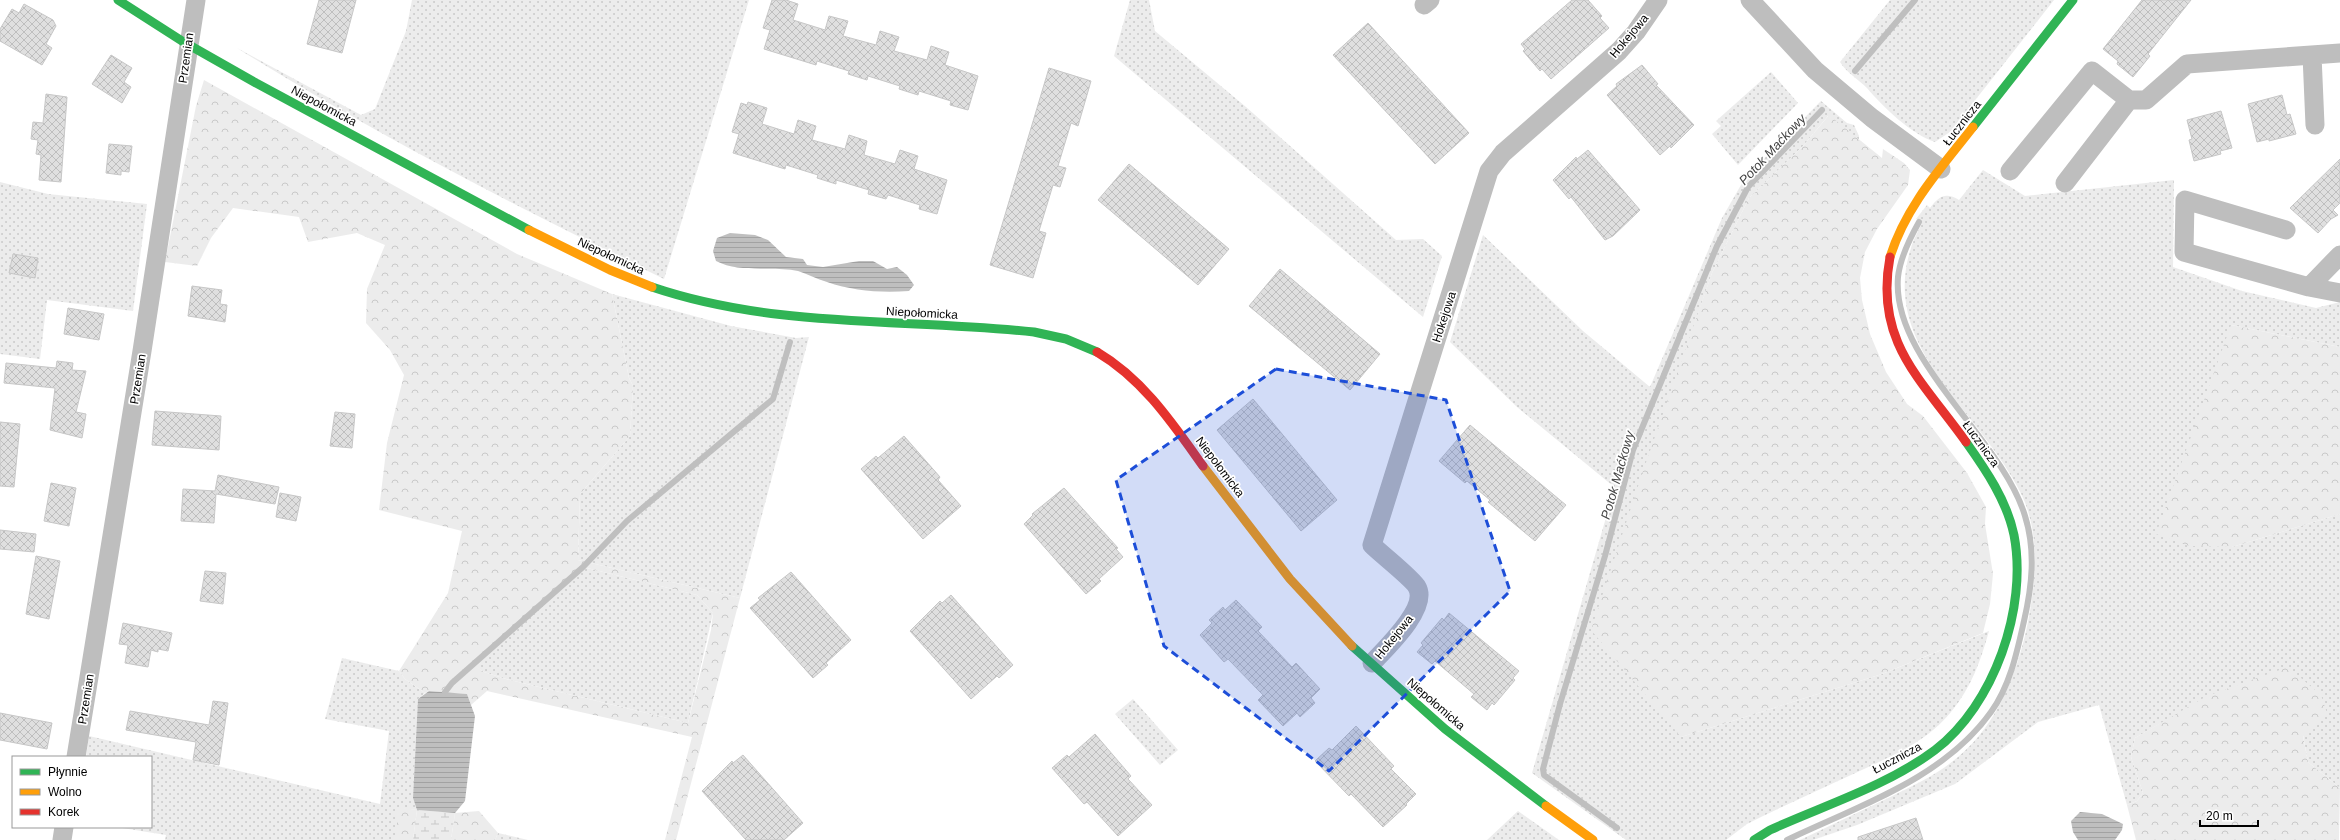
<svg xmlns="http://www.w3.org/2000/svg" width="2340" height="840" viewBox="0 0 2340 840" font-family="Helvetica,sans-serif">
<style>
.grass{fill:url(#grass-dots)}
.forest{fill:url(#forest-crowns);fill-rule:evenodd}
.wetland{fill:url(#wetland-marsh)}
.water{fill:url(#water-rules)}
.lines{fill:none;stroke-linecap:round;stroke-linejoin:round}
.stream{stroke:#bfbfbf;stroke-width:6}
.building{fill:url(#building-cross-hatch);stroke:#c7c7c7}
.street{stroke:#bebebe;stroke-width:19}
.fast{stroke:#30b455;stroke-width:9}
.slow{stroke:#ff9f0a;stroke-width:9}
.jam{stroke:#e5322d;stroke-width:9}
.marked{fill:#1d4ed8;fill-opacity:0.2;stroke:#1d4ed8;stroke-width:3;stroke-dasharray:8 5;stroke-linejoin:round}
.labels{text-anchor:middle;stroke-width:3.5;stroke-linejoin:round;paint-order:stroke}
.street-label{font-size:12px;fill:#000;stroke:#fff}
.water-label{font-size:13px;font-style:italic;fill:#444;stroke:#fff}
</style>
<defs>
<pattern id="grass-dots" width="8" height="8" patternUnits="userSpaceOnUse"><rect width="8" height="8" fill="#ececec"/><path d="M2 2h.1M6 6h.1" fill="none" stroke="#c9c9c9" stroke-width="1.8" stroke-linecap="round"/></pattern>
<pattern id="forest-crowns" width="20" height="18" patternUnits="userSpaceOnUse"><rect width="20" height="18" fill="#ececec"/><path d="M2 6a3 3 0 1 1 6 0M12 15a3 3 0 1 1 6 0" fill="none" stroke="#c9c9c9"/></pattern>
<pattern id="wetland-marsh" width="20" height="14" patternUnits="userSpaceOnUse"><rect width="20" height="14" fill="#ececec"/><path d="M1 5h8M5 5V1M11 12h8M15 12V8" fill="none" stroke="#c9c9c9"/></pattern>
<pattern id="water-rules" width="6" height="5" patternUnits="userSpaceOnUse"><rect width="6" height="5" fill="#bfbfbf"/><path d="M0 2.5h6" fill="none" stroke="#a2a2a2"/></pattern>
<pattern id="building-cross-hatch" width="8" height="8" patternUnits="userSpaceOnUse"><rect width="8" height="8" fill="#dfdfdf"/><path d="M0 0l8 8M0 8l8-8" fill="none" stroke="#bebebe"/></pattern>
</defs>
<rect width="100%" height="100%" fill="#fff"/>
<path class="grass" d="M412 0H749L664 279C518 207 374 134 237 48L361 115 375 109 406 31Z
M1130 0H1149L1155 31 1246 107 1396 240 1423 239 1442 256 1423 317 1114 56Z
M1890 0H2054L1950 132 1935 142C1911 134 1883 107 1867 88 1858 79 1847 73 1840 62Z
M1771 72 1798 103 1738 165 1712 134 1721 126 1716 121Z
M1821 101 1847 123 1854 125 1859 136V140L1828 116 1803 146 1749 198 1712 273 1626 526 1681 737 1882 674 1989 631C1981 660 1971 688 1951 712 1925 744 1887 758 1851 775 1821 789 1792 802 1763 816L1747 824 1726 840H1626L1532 773 1605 521 1613 486 1517 407 1450 342 1483 235 1583 331 1650 387 1722 218 1745 178Z
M1983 170 2025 196 2174 180 2173 267 2242 291 2316 308 2340 302V347L2231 325 2232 547 2340 514V788L2308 762 2303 735 2163 722 2135 738 2131 757 2143 793 2137 801 2127 805 2099 705 2038 722 1955 784 1857 825 1813 840H1800C1828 827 1856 813 1884 800 1910 787 1936 776 1958 757 1998 724 2018 671 2028 622 2035 585 2039 547 2028 511 2023 494 2012 477 2003 463 1960 397 1882 336 1911 248 1913 240 1918 232 1922 223L1916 219 1927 205 1930 208C1939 196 1946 192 1959 200Z
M0 182 48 194 147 204 133 311 47 300 40 359 0 354Z
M612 294 731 326 796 338 809 337 740 598 578 560 580 494 630 436 633 386 629 378Z
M583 567 697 595 713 613 688 723 506 679 484 672 473 665Z
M342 658 399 671 405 679 425 693 418 699 413 798 417 810 397 808V840H165L166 835 116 827H151V757H86L89 736 380 804 389 731 325 719Z
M1133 699 1178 750 1160 765 1115 714Z
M1518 811 1559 840H1487Z
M498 833 528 840H495Z"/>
<path class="forest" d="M204 80 517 254 612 294 629 378 633 386 630 436 580 494 578 560 740 598 676 840H665L692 737 487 691 471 705 467 694 429 691 425 693 405 679 399 671 448 593 462 531 379 510 387 443 404 375 390 350 366 323 367 289 385 245 357 233 308 242 299 217 233 208 211 238 197 266 165 262 196 106ZM583 567 697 595 713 613 711 630 688 723 506 679 484 672 474 665Z
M1829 115 1882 158 1883 149 1904 163 1910 170 1908 185 1877 229 1865 252 1860 278 1862 300 1870 334 1886 372 1907 404 1923 416 1967 473 1986 507 1985 524 1993 574 1990 604 1983 633 1882 674 1681 737 1591 630 1643 471 1712 273 1749 198 1803 146Z
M2231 325 2340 347V514L2232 547 2189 546 2156 534Z
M2288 667 2321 695 2327 713 2303 736 2308 762 2340 788 2339 840H2136L2127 805 2137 801 2143 793 2131 757 2135 738 2207 696Z
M397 807 417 810 413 840H397Z
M479 811 498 833 495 840H451L455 813Z"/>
<path class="wetland" d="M417 810 455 813 451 840H413Z"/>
<path class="water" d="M730 233 755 235 768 240 786 257 803 259 807 265 823 267 859 261H873L887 269 897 267 907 275 914 285 909 291C881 293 853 291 827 282 817 279 807 274 798 271 771 265 741 274 716 261L713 251 717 238Z
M429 691 467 694 475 716 465 801 455 813 417 810 413 798 418 699Z
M2080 812 2102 814 2123 824 2122 830 2115 840H2078L2073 832 2071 821Z"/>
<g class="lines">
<path class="stream" d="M1855 71 1915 0
M445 692 452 683 583 567 627 521 773 399 790 342
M1617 828 1544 775 1543 769 1560 704 1605 556 1633 450 1717 246 1748 187 1822 110
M1787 840C1858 806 1943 779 1991 712 2010 686 2017 652 2024 621 2032 586 2036 551 2025 516 2002 438 1891 360 1898 277 1900 258 1910 238 1919 222"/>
</g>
<path class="building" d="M319 0H356L342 53 307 44Z
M772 0H786L798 4 793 20 825 30 829 16 848 21 843 36 876 45 880 31 899 37 894 51 927 60 931 46 949 52 945 65 978 76 968 110 950 105 951 101 919 91 918 95 899 89 900 86 868 76 867 80 848 74 849 71 817 61 816 65 764 49 770 30 763 28Z
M1572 0H1588L1602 16 1600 18 1609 28 1551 79 1542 69 1540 71 1523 51 1525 49 1521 44Z
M2142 0H2191L2148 54 2150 56 2133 77 2117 64 2118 61 2103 49Z
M24 4 53 20 56 26 46 44 52 48 42 65 0 41V29L12 9 19 13Z
M1368 23 1469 133 1435 164 1333 55Z
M111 55 132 68 124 82 131 87 122 103 92 84Z
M1642 65 1658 84 1656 85 1694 125 1671 148 1670 146 1660 155 1607 95 1617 86 1616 84Z
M1049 68 1091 81 1078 126 1071 123 1058 166 1066 168 1060 187 1053 185 1039 231 1046 233 1033 278 990 265Z
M46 94 67 97 61 182 39 180 41 155 36 154 38 140 31 139 33 122 43 123Z
M2282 95 2287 115 2290 114 2296 134 2269 141V139L2257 142 2248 104Z
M748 102 767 108 762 124 794 134 798 120 816 126 812 140 845 149 849 135 867 141 864 155 895 164 900 150 918 156 914 169 947 180 937 214 919 209 920 205 888 195 886 199 868 194 869 190 836 180V184L817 178 818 175 786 165 785 169 733 153 739 134 732 132 738 113 741 103 747 105Z
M2221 111 2232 148 2220 151 2221 154 2194 161 2189 140 2192 139 2187 120Z
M109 144 132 146 129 172 121 171V175L106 173Z
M1588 150 1640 210 1613 236 1605 240 1571 197 1569 199 1553 180 1576 157 1577 159Z
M2340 159V203L2333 210 2338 215 2331 219 2318 233 2290 208Z
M1129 164 1229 249 1198 285 1098 200Z
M13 254 38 258 35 278 9 273Z
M1280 269 1380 354 1350 390 1249 306Z
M192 286 222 290 220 304 227 305 225 322 188 316Z
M68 308 104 314 99 340 64 334Z
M57 361 73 363 72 370 86 371 76 412 86 414 82 438 50 430 55 388 4 383 6 363 56 368Z
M1253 399 1337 500 1301 531 1217 430Z
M155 411 221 416 219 450 152 445Z
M335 412 355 414 352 448 330 446Z
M0 422 20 424 14 487 0 486Z
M1470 425 1566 505 1535 541 1488 502 1490 500 1467 481 1465 483 1439 461Z
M904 436 940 477 938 480 961 506 923 539 861 469 876 456 878 458Z
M218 475 279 487 275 504 216 494 214 523 181 521 183 489 215 491Z
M51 483 76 488 69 526 44 521Z
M1064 488 1118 548 1116 549 1123 557 1099 579 1101 581 1086 594 1024 524 1033 515 1032 514Z
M280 493 301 497 296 521 276 517Z
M0 530 36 534 34 552 0 549Z
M36 556 60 561 49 619 26 614Z
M205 571 226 573 223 604 200 601Z
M791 572 851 640 826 663 828 665 813 678 750 608 760 600 758 598Z
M951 595 1013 665 999 678 997 676 971 699 910 631 940 601 942 603Z
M1236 600 1262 627 1258 631 1292 667 1296 663 1320 689 1311 698 1315 703 1300 717 1297 713 1283 726 1258 700 1263 695 1228 659 1224 662 1200 635 1212 623 1209 620 1223 607 1225 610Z
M1449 613 1519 671 1513 678 1515 680 1494 705 1492 703 1487 710 1471 697 1474 694 1435 661 1432 664 1417 652 1423 645 1421 643 1442 618 1444 620Z
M123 623 172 633 168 651 158 649V652L151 650 148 667 125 663 128 645 119 644Z
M213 701 228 703 219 765 193 760 196 742 126 730 130 711 209 725Z
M0 713 52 723 47 749 0 740Z
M1356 726 1394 766 1391 769 1416 794 1406 804 1407 805 1383 827 1351 794 1349 796 1315 761 1329 748 1332 750Z
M1095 734 1131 776 1128 779 1152 805 1118 836 1087 802 1084 804 1052 768 1067 755 1069 757Z
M743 755 803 823 784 840H746L702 791 732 761 733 763Z
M1916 818 1923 840H1858V837Z"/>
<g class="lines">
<path class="street" d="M1750 0 1815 70 1872 118 1941 169
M1424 5 1430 0
M2312 55 2315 125
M2010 171 2092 71 2129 100H2146L2187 64 2340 53
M2065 183 2129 100
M2286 230 2185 200 2184 252 2309 287 2340 293
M2309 287 2340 255
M1372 663C1385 649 1429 608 1417 587 1413 579 1381 554 1372 545L1489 171 1503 153 1619 51 1636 32 1658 0
M76 757 142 351 196 0
M62 840 64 827"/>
<path class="fast" d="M118 0 182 41 256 83 529 230
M1973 127 2073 0
M652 287C776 329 905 318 1034 332L1066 339 1097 352
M1352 646 1445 729 1546 806
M1754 840 1770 830C1825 805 1887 786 1935 750 1994 705 2028 608 2014 535 2007 501 1986 470 1966 442"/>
<path class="slow" d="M529 230 610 270 652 287
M1890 257C1906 206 1941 168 1973 127
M1203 466 1290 579 1352 646
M1546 806 1593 840"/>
<path class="jam" d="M1890 257C1874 342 1922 380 1966 442
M1097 352C1143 379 1173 424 1203 466"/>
</g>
<path class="marked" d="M1276 369 1446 400 1510 591 1329 771 1164 646 1116 480Z"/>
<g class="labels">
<g class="street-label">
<text transform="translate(1629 36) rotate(-50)" y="4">Hokejowa</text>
<text transform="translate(186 58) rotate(-82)" y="4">Przemian</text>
<text transform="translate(324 106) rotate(28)" y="4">Niepołomicka</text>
<text transform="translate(1962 123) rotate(-52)" y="4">Łucznicza</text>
<text transform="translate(611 256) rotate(25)" y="4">Niepołomicka</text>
<text transform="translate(922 313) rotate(3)" y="4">Niepołomicka</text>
<text transform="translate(1444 317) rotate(-72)" y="4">Hokejowa</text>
<text transform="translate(138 379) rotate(-81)" y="4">Przemian</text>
<text transform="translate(1981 444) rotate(54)" y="4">Łucznicza</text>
<text transform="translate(1220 467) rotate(53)" y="4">Niepołomicka</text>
<text transform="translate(1394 637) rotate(-51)" y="4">Hokejowa</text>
<text transform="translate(86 699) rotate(-81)" y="4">Przemian</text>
<text transform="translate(1436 704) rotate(41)" y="4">Niepołomicka</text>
<text transform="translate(1897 758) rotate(-28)" y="4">Łucznicza</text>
</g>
<g class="water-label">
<text transform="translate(1772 149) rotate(-47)" y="5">Potok Maćkowy</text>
<text transform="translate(1617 475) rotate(-74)" y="5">Potok Maćkowy</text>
</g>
</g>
<rect x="12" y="756" width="140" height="72" fill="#ffffff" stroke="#999999"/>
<rect x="20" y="769" width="20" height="6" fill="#30b455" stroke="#999999"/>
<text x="48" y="776" font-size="12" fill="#000000">Płynnie</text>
<rect x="20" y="789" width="20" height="6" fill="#ff9f0a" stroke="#999999"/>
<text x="48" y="796" font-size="12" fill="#000000">Wolno</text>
<rect x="20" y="809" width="20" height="6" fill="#e5322d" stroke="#999999"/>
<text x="48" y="816" font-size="12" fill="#000000">Korek</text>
<path d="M2200 820v6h58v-6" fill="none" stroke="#000000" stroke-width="2"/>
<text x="2206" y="820" font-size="12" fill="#000000" stroke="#ffffff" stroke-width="3" paint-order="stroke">20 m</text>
</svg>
